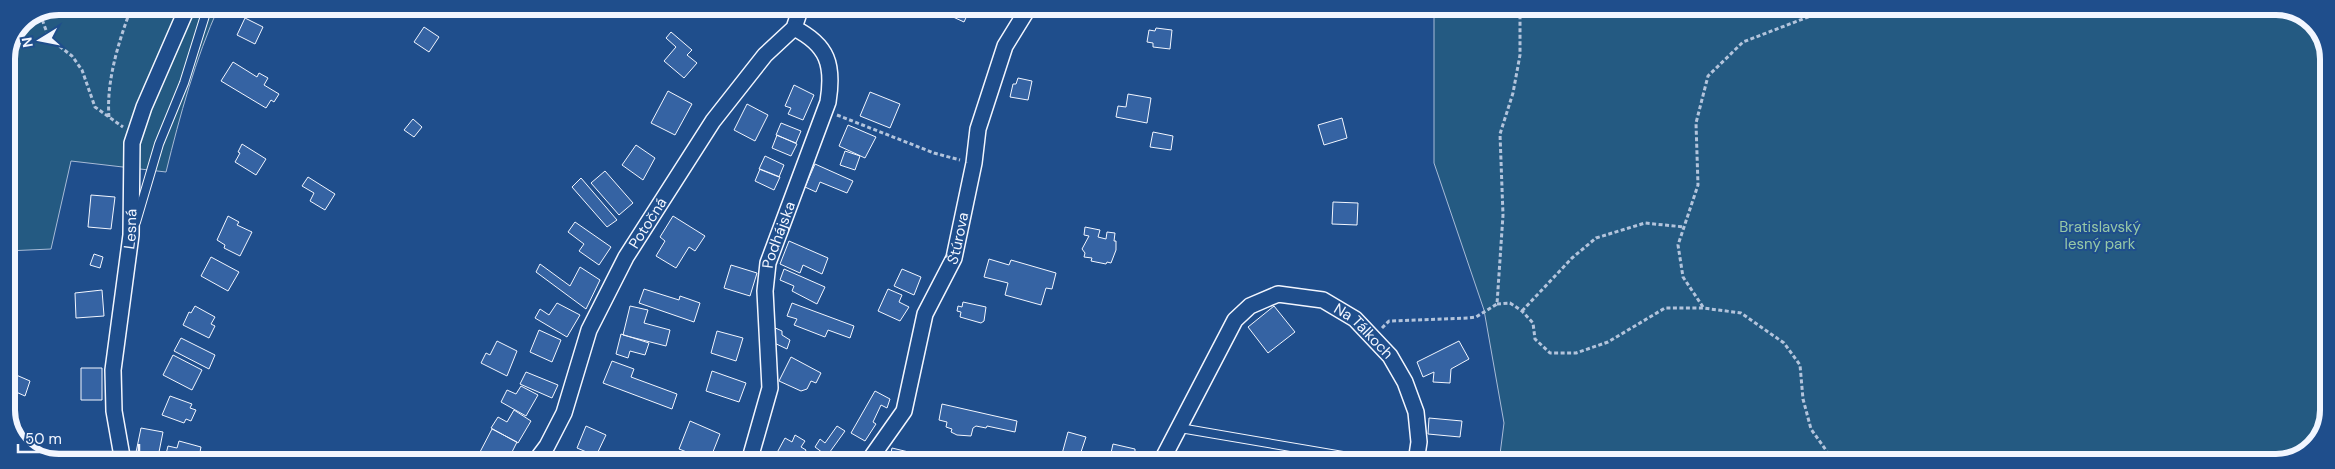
<svg xmlns="http://www.w3.org/2000/svg" width="2335" height="469" viewBox="0 0 2335 469" font-family="'DM Sans',sans-serif">
<style>
.green{fill:#245a82;stroke:#a8bbd7}
.building{fill:#3563a3;stroke:#f2f6ff}
.lines{fill:none;stroke-linecap:round;stroke-linejoin:round}
.service-casing{stroke:#f2f6ff;stroke-width:10}
.minor-casing{stroke:#f2f6ff;stroke-width:18}
.path{stroke:#b3c4dc;stroke-width:3;stroke-dasharray:4 2.5;stroke-linecap:butt}
.service{stroke:#1f4e8c;stroke-width:8}
.minor{stroke:#1f4e8c;stroke-width:15}
.labels{text-anchor:middle;stroke-width:4;stroke-linejoin:round;paint-order:stroke}
.street-label{font-size:15px;fill:#f2f6ff;stroke:#1f4e8c}
.park-label{font-size:15px;fill:#97c8a6;stroke:#1f4e8c}
.rim{fill:none;stroke:#f2f6ff;stroke-width:6}
</style>
<rect width="100%" height="100%" fill="#1f4e8c"/>
<path class="green" d="M59 6H219C195 60 180 115 166 172L71 161 51 249 6 251V59L22 21Z
M1434 7H2286L2315 24 2328 52V420L2311 450 2276 463 1499 462 1504 423 1484 310 1434 163Z"/>
<path class="building" d="M942 7H971L964 22 940 11Z
M1144 7H1168L1167 12 1144 10Z
M245 18 263 27 255 44 237 35Z
M424 27 439 37 429 52 414 42Z
M1156 28 1172 30 1170 49 1153 47V43L1147 42 1149 30 1155 31Z
M671 32 692 50 687 55 697 63 684 78 664 61 676 47 666 38Z
M233 62 257 77 259 73 268 78 264 85 279 94 274 102 271 100 266 108 221 81Z
M1018 78 1032 81 1028 100 1010 97 1013 84H1016Z
M794 85 814 95 803 120 788 114 791 108 785 106Z
M668 91 692 104 675 135 651 123Z
M870 92 900 104 890 128 860 116Z
M1128 94 1151 98 1147 123 1116 117 1118 106 1126 107Z
M747 104 768 115 755 141 734 130Z
M1342 118 1347 138 1324 145 1318 125Z
M413 119 422 127 414 137 404 130Z
M781 123 801 131 796 143 776 135Z
M848 125 876 137 865 158 839 146Z
M1153 132 1173 136 1171 150 1150 147Z
M777 135 797 144 791 156 772 148Z
M242 144 266 159 256 175 235 162 240 153 238 152Z
M636 145 655 158 643 180 622 165Z
M845 151 860 156 855 170 840 165Z
M765 156 784 165 779 177 759 169Z
M815 164 853 181 847 193 820 182 816 192 805 187Z
M760 169 780 177 774 190 755 181Z
M605 171 633 203 619 215 591 183Z
M308 177 335 194 325 210 310 201 314 193 302 186Z
M581 178 617 220 607 227 572 187Z
M91 195 115 197 111 229 88 227Z
M1333 202 1358 203 1357 225 1332 224Z
M228 216 239 222 237 225 252 232 240 256 224 248 225 245 217 240Z
M673 216 705 236 695 251 689 247 676 268 656 256 665 241 660 237Z
M575 222 611 247 599 265 579 251 584 244 568 232Z
M1085 227 1100 230 1098 237 1106 239 1107 232 1115 233 1114 241H1116V250L1111 263 1107 262 1106 264 1091 261 1092 258 1084 257 1085 253 1082 249 1089 236 1084 235Z
M789 241 828 258 822 274 803 265 800 273 780 264Z
M94 254 103 257 100 268 90 265Z
M211 257 239 272 228 291 201 276Z
M989 259 1009 265 1011 260 1056 273 1052 289 1046 288 1041 305 1005 295 1008 283 984 277Z
M540 264 570 286 580 267 600 280 586 309 536 272Z
M731 265 757 273 750 296 724 288Z
M784 269 825 287 817 304 792 291 794 286 780 280Z
M902 269 921 277 914 295 894 286Z
M644 289 679 300 680 296 700 303 694 322 639 303Z
M888 289 902 295 899 302 909 307 900 321 878 311Z
M102 290 104 316 76 318 75 293Z
M963 302 986 307 984 321 981 323 960 317 961 312 957 311 958 306 962 307Z
M557 303 580 315 567 337 535 318 540 309 549 315Z
M792 303 854 326 850 338 828 330 825 337 794 325 797 319 787 316Z
M195 306 215 317 211 324 215 326 209 338 183 325 189 312 191 313Z
M630 306 648 310 644 323 670 330 666 346 623 335Z
M1274 306 1295 332 1268 353 1248 327Z
M771 326 782 331V335L790 340 787 349 770 341Z
M539 330 561 340 552 362 530 352Z
M717 331 743 338 736 361 711 353Z
M621 334 649 343 645 355 630 351 628 358 616 354Z
M181 338 215 355 209 369 174 351Z
M497 341 517 351 507 376 481 363 486 353 490 355Z
M1459 341 1469 359 1451 369 1450 383 1433 382 1434 372 1423 377 1417 362Z
M173 355 202 370 192 390 163 375Z
M791 357 821 373 816 383 811 381 807 389 801 391 779 381Z
M612 361 634 369 631 377 677 394 672 409 603 383Z
M81 368H102V400H81Z
M7 371 30 381 25 396 7 388Z
M712 371 746 383 739 402 706 391Z
M526 372 558 385 552 398 520 384Z
M521 386 538 395 526 416 501 402 507 390 516 394Z
M875 391 890 399 887 408 881 405 873 422 876 424 865 441 851 433Z
M170 396 192 404 190 408 196 410 191 421 186 419 184 423 162 415Z
M942 404 1017 421 1015 432 987 426 986 428 976 426 973 428 971 436 957 435 951 432 952 429 946 427 947 422 939 420Z
M514 410 531 421 518 443 491 428 498 417 507 422Z
M1429 418 1462 421 1460 437 1428 434Z
M690 421 720 434 709 462H698L691 459 692 454 679 449Z
M586 426 606 435 596 456 577 448Z
M837 426 845 431 827 456 815 447 820 439 825 443Z
M141 428 163 432 157 462H134Z
M492 429 517 442 507 462H497L480 452Z
M1068 432 1086 437 1079 458 1062 454Z
M795 435 805 441 801 447 806 450 800 462 773 460 785 438 792 442Z
M179 441 201 447 198 462H164L168 446 177 448Z
M1113 444 1135 449V462H1109Z
M892 448 921 455 922 453 951 460 950 462H889Z
M464 452 483 462H460Z
M1442 457 1483 462H1442Z"/>
<g class="lines">
<defs>
<path id="service" d="M136 222 159 144 184 83 208 6
M1180 428 1378 462"/>
<g id="minor">
<path id="s1" d="M123 462 114 411 113 370 131 235 132 143 144 107 188 6"/>
<path id="s2" d="M535 462 547 446 564 413 589 330 626 257 713 121 765 55 794 28 801 7"/>
<path id="s3" d="M749 462 770 388 765 291 768 263 828 102C834 65 828 45 794 28"/>
<path id="s4" d="M868 462 904 411 925 314 954 258 974 163 978 129 1005 46 1029 7"/>
<path id="s5" d="M1161 462 1235 320 1250 306 1278 294 1323 300 1355 319 1390 356 1405 382 1416 412 1419 442 1416 462"/>
</g>
</defs>
<use href="#service" class="service-casing"/>
<use href="#minor" class="minor-casing"/>
<path class="path" d="M40 14 49 38 72 56 82 70 95 107 123 127
M837 115 934 153 960 160
M109 117C106 81 119 40 132 6
M1497 304 1510 303 1522 311 1533 323 1535 339 1550 353H1576L1608 342 1665 308H1703L1741 313 1784 343 1800 365 1803 399 1811 429 1835 463
M1703 307 1683 277 1678 245 1698 185 1696 123 1708 76 1743 42 1808 17 1817 7
M1522 311 1572 258 1596 238 1645 223 1684 227
M1382 328 1389 321 1468 318 1476 317 1497 304 1503 215 1500 134 1513 93 1520 55V7"/>
<use href="#service" class="service"/>
<use href="#minor" class="minor"/>
</g>
<g class="labels">
<g class="street-label">
<text dy="5" stroke="none"><textPath href="#s2" startOffset="266">Potočná</textPath></text>
<text dy="5" stroke="none"><textPath href="#s1" startOffset="235">Lesná</textPath></text>
<text dy="5" stroke="none"><textPath href="#s3" startOffset="232">Podhájska</textPath></text>
<text dy="5" stroke="none"><textPath href="#s4" startOffset="245">Štúrova</textPath></text>
<text dy="5" stroke="none"><textPath href="#s5" startOffset="308">Na Tálkoch</textPath></text>
</g>
<g class="park-label">
<text x="2100" y="232">Bratislavský<tspan x="2100" dy="17">lesný park</tspan></text>
</g>
</g>
<path d="M0 0H2335V469H0ZM59 15H2276A44 44 0 0 1 2320 59V410A44 44 0 0 1 2276 454H59A44 44 0 0 1 15 410V59A44 44 0 0 1 59 15Z" fill="#1f4e8c" fill-rule="evenodd"/>
<path class="rim" d="M59 15H2276A44 44 0 0 1 2320 59V410A44 44 0 0 1 2276 454H59A44 44 0 0 1 15 410V59A44 44 0 0 1 59 15Z"/>
<g transform="translate(40 40) rotate(260)" stroke="#1f4e8c" stroke-width="4" paint-order="stroke">
<path d="M0-4L9 19L0 12L-9 19Z" fill="#f2f6ff"/>
<text y="-8" font-size="14" font-weight="bold" text-anchor="middle" fill="#f2f6ff">N</text>
</g>
<path d="M18 444v8h121v-8" fill="none" stroke="#f2f6ff" stroke-width="2.5"/>
<text x="25" y="444" font-size="15" fill="#f2f6ff" stroke="#1f4e8c" stroke-width="4" paint-order="stroke">50 m</text>
</svg>
